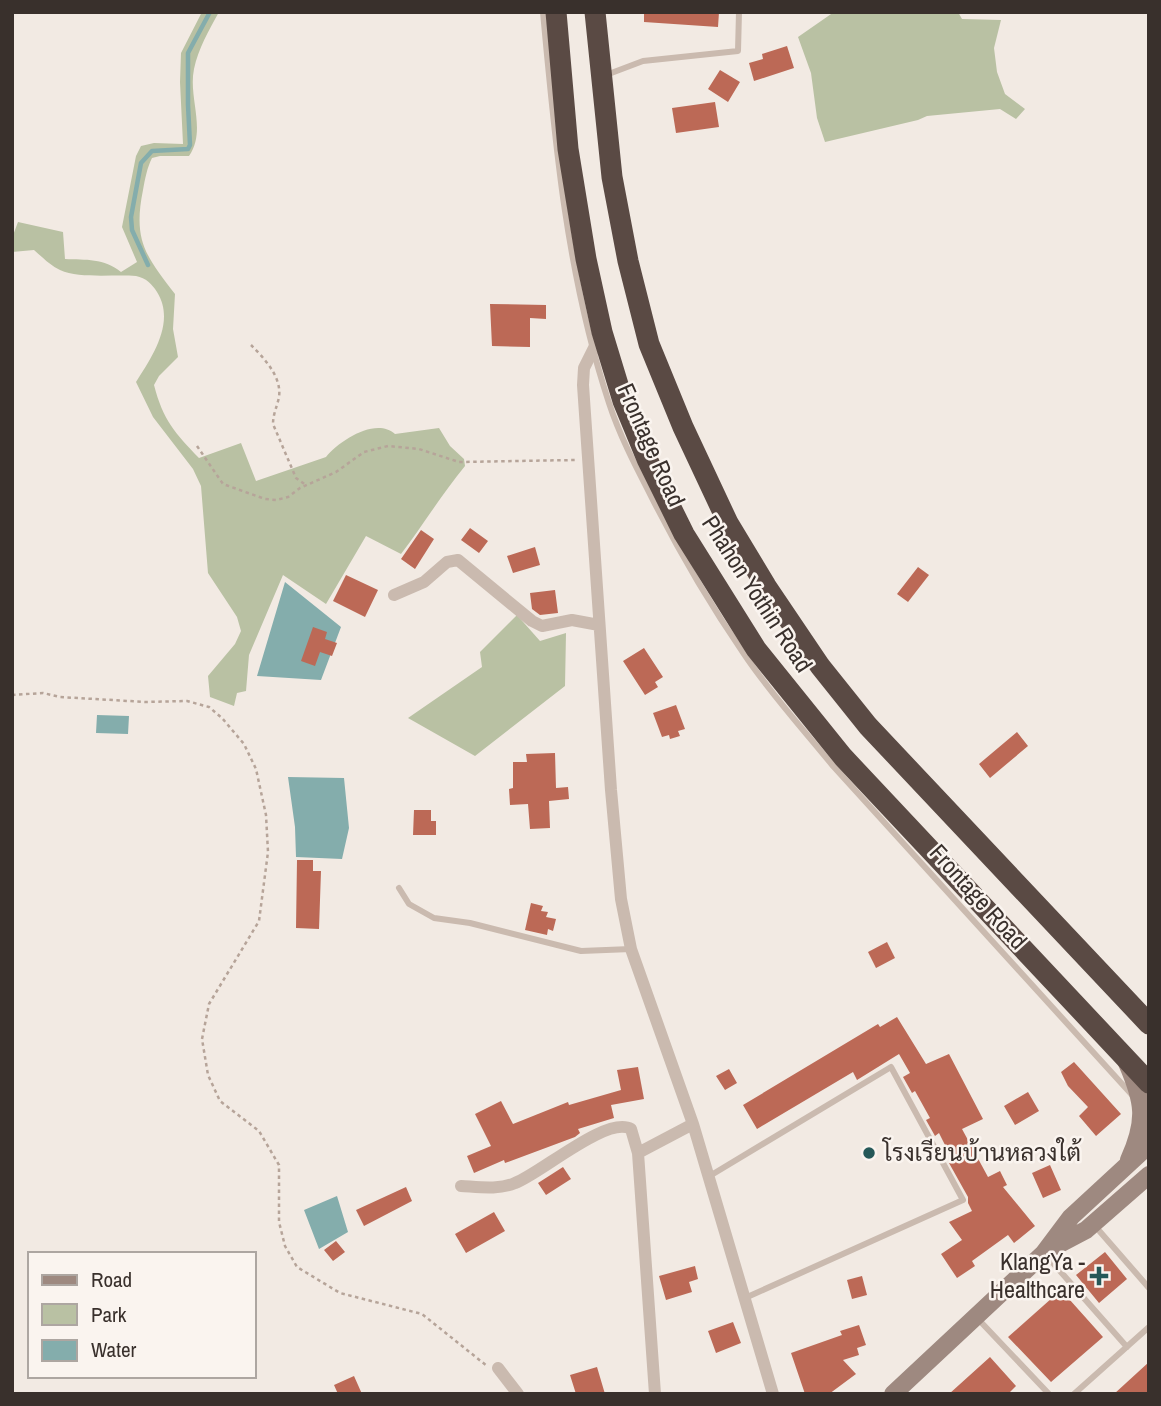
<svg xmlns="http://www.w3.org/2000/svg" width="1161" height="1406" viewBox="0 0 1161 1406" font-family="'Archivo Narrow',Sarabun,sans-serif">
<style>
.green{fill:#b9c1a3}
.water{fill:#84adac}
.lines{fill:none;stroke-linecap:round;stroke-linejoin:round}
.stream{stroke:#84adac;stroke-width:4.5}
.building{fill:#bc6956}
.path{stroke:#b6a499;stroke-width:2.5;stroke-dasharray:3.5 3.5;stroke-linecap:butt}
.lane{stroke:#cabaaf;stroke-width:6}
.street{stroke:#cabaaf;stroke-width:12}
.secondary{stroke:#9e8980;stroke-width:18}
.highway{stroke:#5a4a44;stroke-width:21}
.poi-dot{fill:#255858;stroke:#faf4ef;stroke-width:2.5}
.labels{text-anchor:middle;stroke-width:5;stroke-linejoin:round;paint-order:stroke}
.street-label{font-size:24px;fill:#39302c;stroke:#faf4ef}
.poi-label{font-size:24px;fill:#39302c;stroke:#faf4ef;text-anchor:start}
</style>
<rect width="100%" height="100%" fill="#f2eae3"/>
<path class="green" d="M202 12H219C209 30 198 49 194 69 188 98 207 130 189 156H160L152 158C147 168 145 179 143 190 133 240 145 255 175 294L173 329 178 357 159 376 154 385C163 420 175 433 199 458L241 443 256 481 326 457C340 440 376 417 395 434L439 428 450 446 464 459 465 466C442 494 423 525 401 554L366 536 326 604 283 575 249 655 246 691 237 693 234 706 210 697 208 676 235 644 241 631 237 617 208 573 201 486 193 469 153 417 136 382C152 357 176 322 157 292 152 284 146 278 136 276 115 274 80 279 60 270 51 266 42 257 34 250L12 252V238L18 222 63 232 65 259C86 260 104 258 121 272L137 262 122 227 136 156 141 146 154 143 183 144 180 82 181 53Z
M834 12H958L962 19 1001 20 994 48 997 72 1005 94 1025 109 1016 119 1000 109 927 116 918 120 825 142 817 118 811 73 798 37Z
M517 615 540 641 566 633 565 686 475 756 408 718 482 667 480 652Z"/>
<path class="water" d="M285 582 341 627 321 680 257 676Z
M97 715 129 716 128 734 96 733Z
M288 777 344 778 349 828 342 859 296 857 295 827Z
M337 1196 348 1232 319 1249 304 1210Z"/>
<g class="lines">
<path class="stream" d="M148 265 132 230 131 217 141 163 152 151 188 149 190 145 188 105V53L210 12"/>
</g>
<path class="building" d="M644 12H719L718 27 644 22Z
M787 46 794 68 754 81 749 63 763 59 762 54Z
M720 70 740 82 728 102 708 89Z
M715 102 719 127 676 133 672 108Z
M490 304 546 305V319L530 318V347L492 346Z
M470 528 488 541 479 553 461 540Z
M421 530 434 539 415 569 401 559Z
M535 547 540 565 513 573 507 556Z
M918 567 929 575 908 602 897 594Z
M346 575 378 590 365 617 333 601Z
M555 590 558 613 540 615 532 609 530 593Z
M313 627 327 632 325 639 337 643 332 656 320 652 315 666 301 661Z
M644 648 663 677 655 682 658 687 645 695 623 661Z
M676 705 685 729 678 731 680 736 670 739 669 735 662 737 653 713Z
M1017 732 1028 746 990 778 979 764Z
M555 753 556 788 568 787 569 799 549 801 550 828 530 829 528 804 510 805 509 789 513 788V762H527L526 754Z
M414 810H431V821H436V835H413Z
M297 860H313V871H321L319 929 296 928Z
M531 903 543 906 541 911 548 912 546 917 556 919 553 931 548 929 547 935 525 930Z
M887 942 895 958 876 968 868 952Z
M897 1017 926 1064 949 1054 983 1119 962 1129 988 1177 1000 1171 1007 1185 1003 1187 1035 1226 1014 1243 1008 1235 972 1261 975 1266 957 1278 941 1254 962 1240 949 1222 972 1211 968 1203V1197L949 1163 953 1161 939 1133 935 1136 926 1120 930 1118 915 1091 912 1093 903 1077 910 1073 899 1054 857 1080 853 1072 757 1129 743 1105 878 1024 880 1027Z
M1074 1062 1121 1114 1096 1136 1079 1116 1088 1107 1068 1086 1061 1072Z
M638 1067 644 1099 611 1105 614 1118 578 1129 580 1133 575 1137 505 1163 504 1160 474 1173 467 1156 491 1146 475 1114 501 1101 513 1124 568 1102 569 1105 621 1090 617 1070Z
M729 1069 737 1083 725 1090 716 1076Z
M1028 1092 1039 1111 1015 1125 1004 1106Z
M1050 1165 1061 1190 1043 1198 1032 1173Z
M563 1167 571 1179 546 1195 538 1183Z
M406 1187 412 1201 364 1226 356 1210Z
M494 1212 505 1231 466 1253 455 1234Z
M336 1241 345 1252 333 1261 324 1250Z
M1105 1252 1127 1279 1099 1303 1076 1275Z
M695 1266 698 1279 689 1282 692 1292 666 1300 659 1276Z
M862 1276 867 1295 852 1299 847 1280Z
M1061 1290 1103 1337 1051 1382 1008 1337Z
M733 1322 741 1343 716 1353 708 1331Z
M859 1325 866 1345 857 1348 859 1355 843 1360 856 1374 829 1394H805L791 1353 842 1335 840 1331Z
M990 1357 1016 1386 1008 1394H949Z
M1149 1362V1394H1114Z
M597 1367 605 1394H576L570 1375Z
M354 1376 362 1394H338L334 1385Z"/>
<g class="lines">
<path class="path" d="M251 345C264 358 282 377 279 397 277 407 273 414 273 424L296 478 306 485
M197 446 223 484 265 499 276 500 288 497 300 488 336 472 364 452 388 446 419 449 459 462 575 460
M12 695 43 693 60 697 146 702 187 701 209 707 222 718 244 744 256 769 266 815 268 852 259 921 209 1004 202 1039 208 1075 220 1101 259 1131 279 1165V1222L285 1246 297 1267 340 1293 422 1314 487 1366"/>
<path class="lane" d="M543 12C555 144 567 276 609 403 619 434 635 465 650 494 678 550 709 603 744 654 770 693 803 729 833 766L1133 1096
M606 75 643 61 738 51 739 12
M399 888 409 904 434 918 470 923 581 951 631 949
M708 1177 891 1067 963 1200 745 1298
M1095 1226 1149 1288
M1045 1254 1127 1347
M978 1319 1049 1394
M1074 1394 1149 1327"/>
<path class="street" d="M602 332 584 368 583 385 611 790 621 899 631 949 693 1124 773 1394
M394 595 424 582 447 562 458 560 532 621 542 626 572 620 599 625
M461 1186C479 1187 499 1190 515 1183 540 1174 607 1115 631 1129L638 1153
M498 1368 518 1394
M655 1394 638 1153 693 1124"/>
<path class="secondary" d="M1127 1063C1144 1102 1147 1120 1129 1160
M1048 1250 1086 1230 1149 1175
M893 1394 1044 1253 1071 1217 1149 1145"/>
<path class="highway" d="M556 12 568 149 586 259 602 332 623 401 647 459 684 534 756 649 843 757 1149 1083
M595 12 612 177 628 261 649 344 683 427 728 523 766 586 820 666 868 726 1149 1024"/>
</g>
<g class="poi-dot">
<circle cx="869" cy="1153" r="7"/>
<path d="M1095.5 1265.5h7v7h7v7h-7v7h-7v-7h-7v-7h7z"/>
</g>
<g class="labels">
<g class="street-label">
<text transform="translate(651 445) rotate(66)" y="8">Frontage Road</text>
<text transform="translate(757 594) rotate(57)" y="8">Phahon Yothin Road</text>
<text transform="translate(978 897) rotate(48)" y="8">Frontage Road</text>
</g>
<g class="poi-label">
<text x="883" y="1161">โรงเรียนบ้านหลวงใต้</text>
<text x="1085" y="1270" text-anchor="end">KlangYa -<tspan x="1085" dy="28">Healthcare</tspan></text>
</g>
</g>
<rect width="1161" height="1406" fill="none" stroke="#39302c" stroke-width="28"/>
<rect x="28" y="1252" width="228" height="126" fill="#faf4ef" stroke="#ada6a1" stroke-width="2"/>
<rect x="42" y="1275" width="35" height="10" fill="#9e8980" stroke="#ada6a1" stroke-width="2"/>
<text x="91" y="1287" font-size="21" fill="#39302c">Road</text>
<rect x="42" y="1304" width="35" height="21" fill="#b9c1a3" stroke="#ada6a1" stroke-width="2"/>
<text x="91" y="1322" font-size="21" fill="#39302c">Park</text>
<rect x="42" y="1340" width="35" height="21" fill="#84adac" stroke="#ada6a1" stroke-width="2"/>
<text x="91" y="1357" font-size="21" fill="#39302c">Water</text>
</svg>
